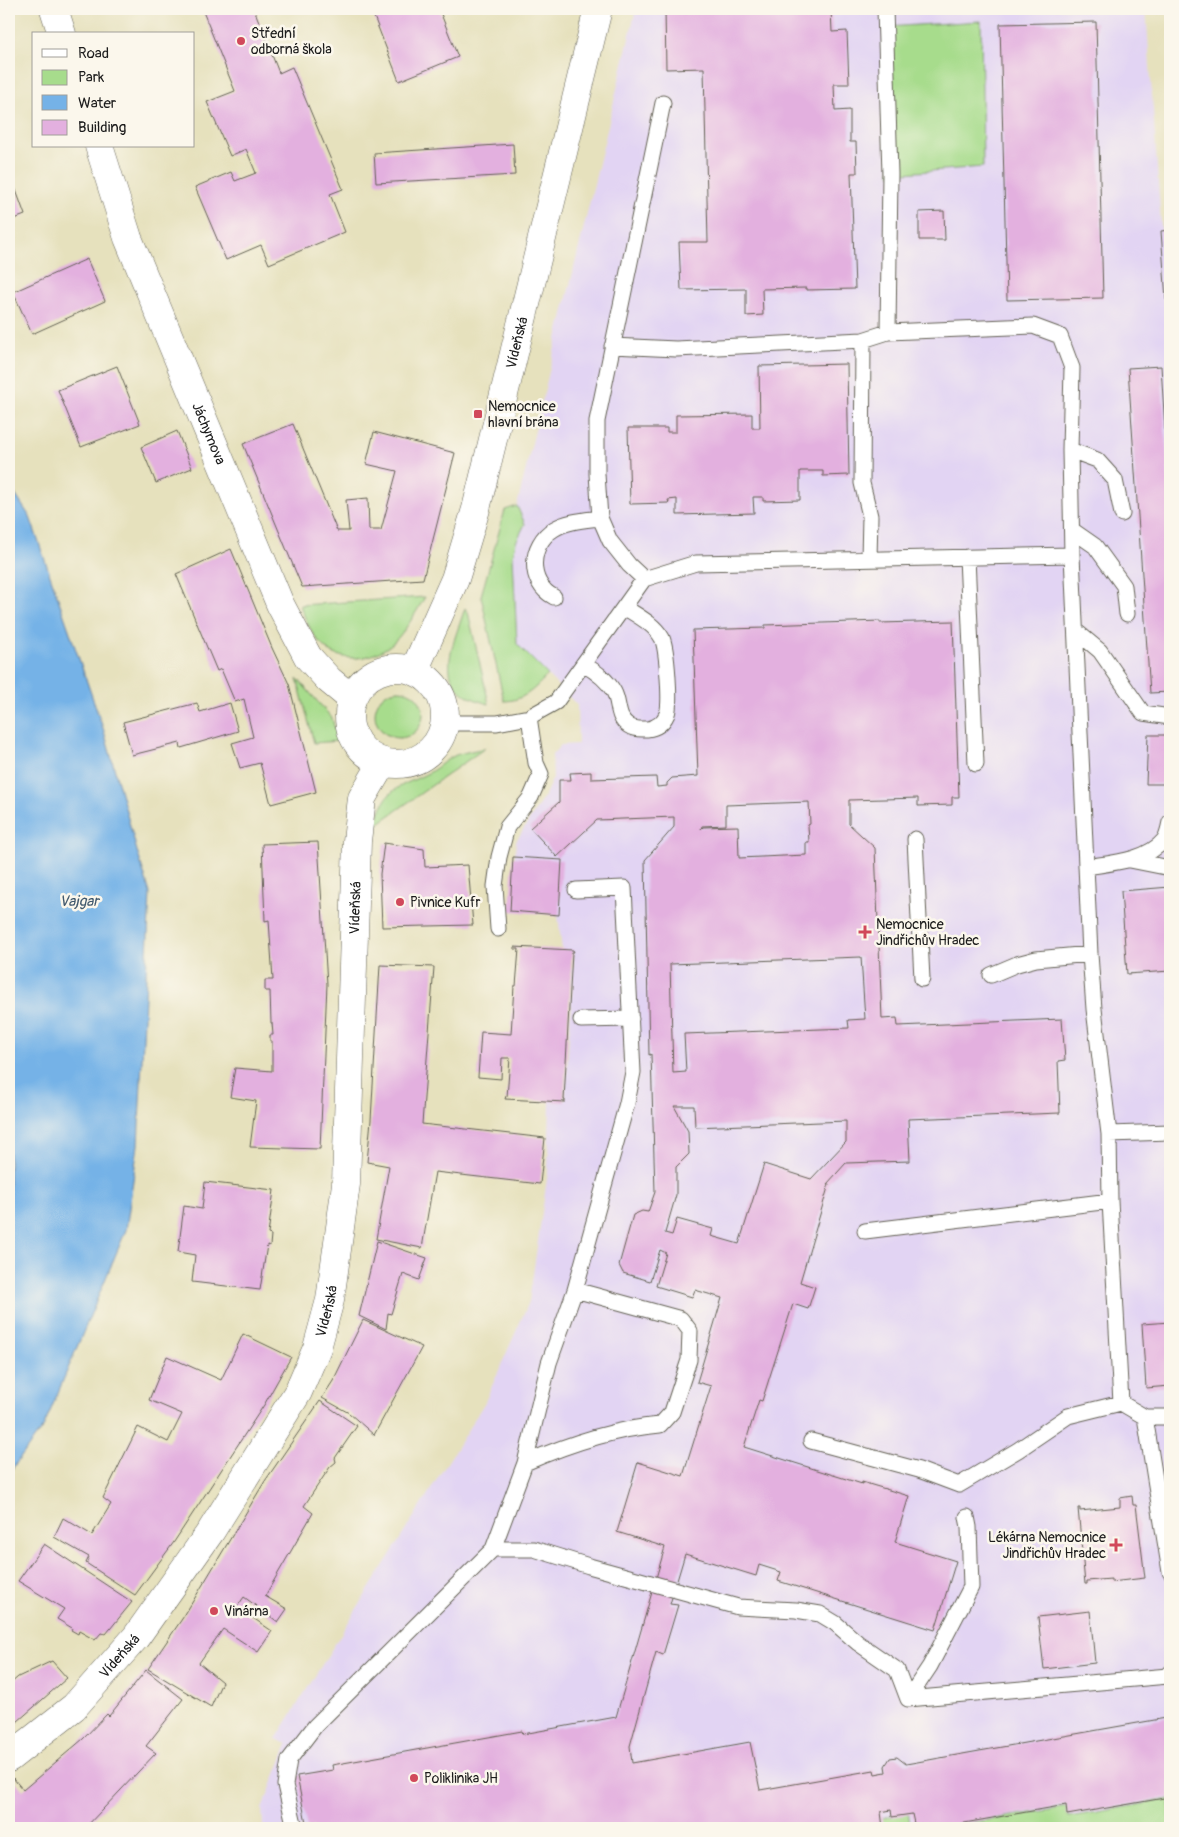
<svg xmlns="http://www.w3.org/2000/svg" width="1179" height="1837" viewBox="0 0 1179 1837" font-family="Pangolin,sans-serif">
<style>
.built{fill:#e2d4f3}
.green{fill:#a7dc8c;stroke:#627c54}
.water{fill:#75b2e7;stroke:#486782}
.building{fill:#e3b0df;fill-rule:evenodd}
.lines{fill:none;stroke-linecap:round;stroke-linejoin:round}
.service-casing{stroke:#636154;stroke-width:17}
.minor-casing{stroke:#636154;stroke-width:29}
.service{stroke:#fff;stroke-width:15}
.minor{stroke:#fff;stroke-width:28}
.poi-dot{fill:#d1495b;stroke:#fbf7ec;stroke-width:2}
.labels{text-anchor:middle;stroke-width:5;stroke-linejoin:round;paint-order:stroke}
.poi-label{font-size:14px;fill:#1c1c1c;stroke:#fbf7ec;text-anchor:start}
.street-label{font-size:14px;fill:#1c1c1c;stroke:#fbf7ec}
.water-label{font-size:15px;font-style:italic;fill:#40586d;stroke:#fbf7ec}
</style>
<rect width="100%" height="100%" fill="#fbf7ec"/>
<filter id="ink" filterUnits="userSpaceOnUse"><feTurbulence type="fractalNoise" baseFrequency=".02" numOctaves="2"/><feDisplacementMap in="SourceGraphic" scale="10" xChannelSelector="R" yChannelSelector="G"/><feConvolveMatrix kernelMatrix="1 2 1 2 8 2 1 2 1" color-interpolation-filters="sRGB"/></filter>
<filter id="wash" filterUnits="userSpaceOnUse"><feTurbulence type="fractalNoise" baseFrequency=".0096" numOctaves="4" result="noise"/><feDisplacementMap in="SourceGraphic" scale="20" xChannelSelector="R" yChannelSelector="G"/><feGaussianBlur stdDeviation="1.12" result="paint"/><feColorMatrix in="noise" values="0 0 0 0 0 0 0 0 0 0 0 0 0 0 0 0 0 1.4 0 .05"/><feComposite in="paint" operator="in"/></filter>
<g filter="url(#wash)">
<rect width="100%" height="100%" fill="#e6e1bd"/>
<path class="built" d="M636 9H1146L1170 354V1828H263L262 1809 288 1744 276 1739 485 1402 529 1302 548 1172 550 1101 565 1102 574 953 562 950 558 915 510 911 516 841 544 797 553 778 552 755 561 745 578 744 577 705 517 644 513 556 516 542 517 506Z"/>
<path class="green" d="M981 21 983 167 890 174 886 27Z
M517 506 525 524 516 542 513 556 517 644 548 675C535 688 524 701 504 701L481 596 505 510Z
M425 597C416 612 407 629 394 642 376 658 350 664 329 651 314 641 306 621 300 605Z
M465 608 468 612 489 704C429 689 452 649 465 608Z
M297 678 332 718 338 741 314 743Z
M375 714a24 24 0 1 1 48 0a24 24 0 1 1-48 0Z
M485 748 376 825C386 785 398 789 430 772 439 767 446 759 456 755 465 752 476 750 485 748Z
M1170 1799V1828H939L1067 1807 1069 1817Z
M908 1812 911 1828H884L882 1818Z"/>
<path class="water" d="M9 485 30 517 104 731 137 851 150 893 138 1145 126 1230 44 1426 9 1473Z"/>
<g id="blocks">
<path class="building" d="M202 9H254L279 73 292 67 343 189 330 194 345 232 269 264 261 245 226 260 195 187 231 172 235 181 256 173 246 149 230 156 207 102 235 91Z
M371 9H439L458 57 399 81Z
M665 9H831L832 32 847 31 849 84H834L835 111 850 110V142H856L857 173H851L855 289 806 290V288L762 289 763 315 746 316V289L681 290 679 242H708L704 68 666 69Z
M1096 22 1103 298 1007 300 1000 24Z
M513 144 515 175 376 183 374 153Z
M13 182 25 215 9 221V184Z
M944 211 945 240H919V212Z
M1170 230V299L1166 300 1161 231Z
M87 259 105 301 32 334 13 292Z
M847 364 849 475 823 476V471H800V500L763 501V497H753L754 513 677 515V499L668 500 669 503 630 504 628 428H667V432H676V415L752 414V428H760L759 366Z
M117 366 140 424 81 447 58 390Z
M1161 366 1170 509V692L1150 693 1128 368Z
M293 424 337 531H349L346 500 368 498 369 530H381L397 471 366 464 374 432 455 453 423 579 302 587 243 444Z
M177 431 192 468 156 483 141 447Z
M231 549 272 648 289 684 316 792 271 804 260 763 240 768 232 743 253 737 244 699 235 702 221 669 217 671 176 574Z
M880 621V623L953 621 959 797H952V805L918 806V798L849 800V824L875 848 882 1019 897 1018 898 1026 1062 1019 1065 1060 1058 1061 1060 1113 908 1119 910 1161 846 1163 827 1184H829L800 1282 815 1287 808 1309 793 1304 762 1401 759 1400 744 1447 862 1484V1482L909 1496 895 1542 956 1561 935 1630 778 1581 781 1572 759 1565 756 1576 685 1554 670 1604 678 1605 663 1655 656 1652 630 1746 632 1763 750 1742 760 1790 874 1770 875 1774 886 1772 885 1766 890 1758 897 1757 906 1764 1166 1718 1170 1745V1797L1067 1815 1066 1805 936 1828H915L912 1814 892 1817 891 1810 881 1812 883 1828H307L297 1776 333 1770 332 1765 522 1731 523 1734 616 1717 665 1547 617 1532 638 1462 683 1476 711 1386 697 1382 722 1298 695 1290 692 1297 656 1286 666 1253 660 1250 650 1281 623 1273 619 1265 633 1215 642 1211 648 1212 655 1192 651 1054 649 1055 645 860 674 827V817L597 820 557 857 530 828 559 802V780H571L570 773 591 772V779L656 777 657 787 667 786V783L672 778 698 776 693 630 765 628V625ZM809 802 810 824 808 825 809 842H806V855L739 858 738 826 703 827 701 829 702 826 726 825V805ZM861 957 865 1019 848 1020 849 1028 684 1034 686 1072 673 1073 670 964ZM674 1106H694L695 1127 846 1121V1142L811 1179 764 1164 739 1244 711 1236 713 1229 677 1219 672 1235 665 1233 676 1195V1167L689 1154 688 1131Z
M197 703 200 712 230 703 238 731 181 748 180 743 132 755 123 722Z
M1148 735H1170V784H1146Z
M318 842 327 984 320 1149 250 1147 256 1101 230 1097 235 1068 272 1071V1041H270V1035H273L272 1023H271L270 991H265V980H273L269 920 265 921 262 844Z
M384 843 424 849 425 867 468 865 473 925 382 927 380 874Z
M513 857 562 860 559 915 510 911Z
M1170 887V971L1127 974 1121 891Z
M514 947 573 950 574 952H572L564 1100H565V1102L505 1099 506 1096 507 1097 510 1058H502L501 1079 478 1077 481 1032 511 1034 514 986H516L519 949H514Z
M380 965 434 967 422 1124 545 1138 540 1184 435 1172 422 1248 376 1239 389 1166 367 1162 371 1120Z
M205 1182 274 1190 268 1234 271 1235 270 1246 267 1245 260 1290 192 1282 195 1255 178 1252 184 1206 202 1209Z
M377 1241 427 1258 419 1280 403 1274 391 1314 388 1313 386 1329 359 1316Z
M363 1320 422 1347 374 1435 349 1413 322 1398 333 1381Z
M1170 1322V1386L1146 1388 1142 1324Z
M243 1334 291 1357 264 1405 174 1542 135 1595 86 1563 89 1557 54 1537 63 1518 92 1535 111 1504 103 1498 138 1427 168 1442 182 1414 149 1400 167 1356 221 1380Z
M320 1401 357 1426 335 1458 336 1462 330 1467 304 1506 313 1513 265 1596 287 1609 278 1622 244 1597 237 1607 272 1631 258 1652 223 1629 199 1663 222 1682 211 1707 148 1669 184 1616 265 1481Z
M1132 1496 1133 1505H1136L1145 1578 1111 1582V1579L1087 1581V1584H1085L1078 1508H1080V1511L1120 1507V1498Z
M44 1544 132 1602 106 1634 101 1633 95 1640 79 1631 78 1634 71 1630 72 1628 57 1619 64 1609 18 1581Z
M1090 1611 1095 1663 1044 1669 1038 1617Z
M52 1661 67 1678 9 1729V1685L18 1677Z
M146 1670 183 1699 146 1746 156 1753 85 1828H38L36 1826 33 1828H9V1782L13 1778 23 1790 83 1739 107 1714 109 1716Z"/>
</g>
</g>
<g filter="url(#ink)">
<use href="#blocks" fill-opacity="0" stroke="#636154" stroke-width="1"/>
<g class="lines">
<defs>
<path id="service" d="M885 9 890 174 888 332
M863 340 862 483 870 516 869 559
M612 346 676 349 863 340 888 332 1033 326 1060 336 1072 368 1070 450 1072 555 1090 954 1094 1009 1109 1134 1110 1201 1121 1403
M1070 450 1097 460 1115 480 1122 514
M1072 530 1095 546 1124 586 1127 614
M967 557 976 764
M644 579 629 565 610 541 600 518 597 474V421L663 103
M554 597C527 583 529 544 554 529 567 521 585 520 600 518
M1076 631 1100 651 1143 713 1170 717
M583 664C595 671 607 679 614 692 620 703 616 718 629 726 635 730 641 729 647 729 657 728 663 723 667 714 671 703 667 649 662 638 654 624 638 616 624 607
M445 723H497L529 717 556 702 644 579 696 563 1072 555
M915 839 922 979
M1130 860 1170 868
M1086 867C1110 863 1147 861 1164 840 1167 836 1169 827 1170 822
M498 929 495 886 499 857 507 827 531 797 541 774 536 763 529 717
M991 975 1017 964 1036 959 1090 954
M581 1020 631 1019
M1109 1134 1170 1132
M865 1231 1110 1201
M1145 1417 1170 1572
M811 1441 919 1470 959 1485 1018 1450 1068 1416 1121 1403 1145 1417H1170
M525 1463C568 1444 613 1429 660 1425L672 1412 689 1360 690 1331 681 1319 575 1290
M493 1549 525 1463 549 1363 575 1290 627 1103 633 1072 624 888 576 890
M908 1699 1168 1676 1170 1673
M908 1699 930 1666 971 1587 969 1527 967 1517
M295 1828 285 1785 289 1760 315 1726 493 1549H534L589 1566 738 1607 796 1610 820 1614 835 1623 858 1643 897 1670 908 1699"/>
<g id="minor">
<path d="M54 9 62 34"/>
<path id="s1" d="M99 146 128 238 280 604 308 657 329 680 352 699"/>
<circle cx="397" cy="716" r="48"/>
<path id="s2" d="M414 671 455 579 476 509 598 9"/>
<path id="s3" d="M9 1758 74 1707 136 1637 211 1531 298 1392 317 1348 330 1300 346 1184 357 841 362 798 383 762"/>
</g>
</defs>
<use href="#service" class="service-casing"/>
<use href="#minor" class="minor-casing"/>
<use href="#service" class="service"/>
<use href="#minor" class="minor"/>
</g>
</g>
<g class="poi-dot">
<circle cx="241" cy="41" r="5"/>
<rect x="473" y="409" width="10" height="10" rx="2.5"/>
<circle cx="400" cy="902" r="5"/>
<path d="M862.5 924.5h5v5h5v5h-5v5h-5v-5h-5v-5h5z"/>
<path d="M1113.5 1537.5h5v5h5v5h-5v5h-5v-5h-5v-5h5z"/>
<circle cx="214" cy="1611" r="5"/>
<circle cx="414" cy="1778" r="5"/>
</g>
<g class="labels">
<g class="poi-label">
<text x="251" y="38">Střední<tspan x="251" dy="16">odborná škola</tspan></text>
<text x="488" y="411">Nemocnice<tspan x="488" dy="16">hlavní brána</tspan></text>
<text x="410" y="907">Pivnice Kufr</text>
<text x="876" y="929">Nemocnice<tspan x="876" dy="16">Jindřichův Hradec</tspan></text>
<text x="1106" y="1542" text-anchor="end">Lékárna Nemocnice<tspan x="1106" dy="16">Jindřichův Hradec</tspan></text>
<text x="224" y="1616">Vinárna</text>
<text x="424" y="1783">Poliklinika JH</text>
</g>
<g class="street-label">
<text dy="5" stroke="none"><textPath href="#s2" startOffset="345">Vídeňská</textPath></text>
<text dy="5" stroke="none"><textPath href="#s1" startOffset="308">Jáchymova</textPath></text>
<text dy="5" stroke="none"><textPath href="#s3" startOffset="961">Vídeňská</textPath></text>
<text dy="5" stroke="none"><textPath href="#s3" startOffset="556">Vídeňská</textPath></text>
<text dy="5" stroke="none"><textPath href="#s3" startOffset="151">Vídeňská</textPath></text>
</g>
<g class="water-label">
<text x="79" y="906">Vajgar</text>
</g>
</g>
<rect width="1179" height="1837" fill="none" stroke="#fbf7ec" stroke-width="30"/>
<rect x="32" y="32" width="162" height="115" fill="#fbf7ec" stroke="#a29f99"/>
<rect x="42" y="49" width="25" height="8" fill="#ffffff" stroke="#a29f99"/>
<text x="78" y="58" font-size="15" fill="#1c1c1c">Road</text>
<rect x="42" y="70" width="25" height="15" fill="#a7dc8c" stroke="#a29f99"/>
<text x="78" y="82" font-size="15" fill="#1c1c1c">Park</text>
<rect x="42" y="95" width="25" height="15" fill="#75b2e7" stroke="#a29f99"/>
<text x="78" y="108" font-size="15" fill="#1c1c1c">Water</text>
<rect x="42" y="120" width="25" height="15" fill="#e3b0df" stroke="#a29f99"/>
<text x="78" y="132" font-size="15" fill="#1c1c1c">Building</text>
</svg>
